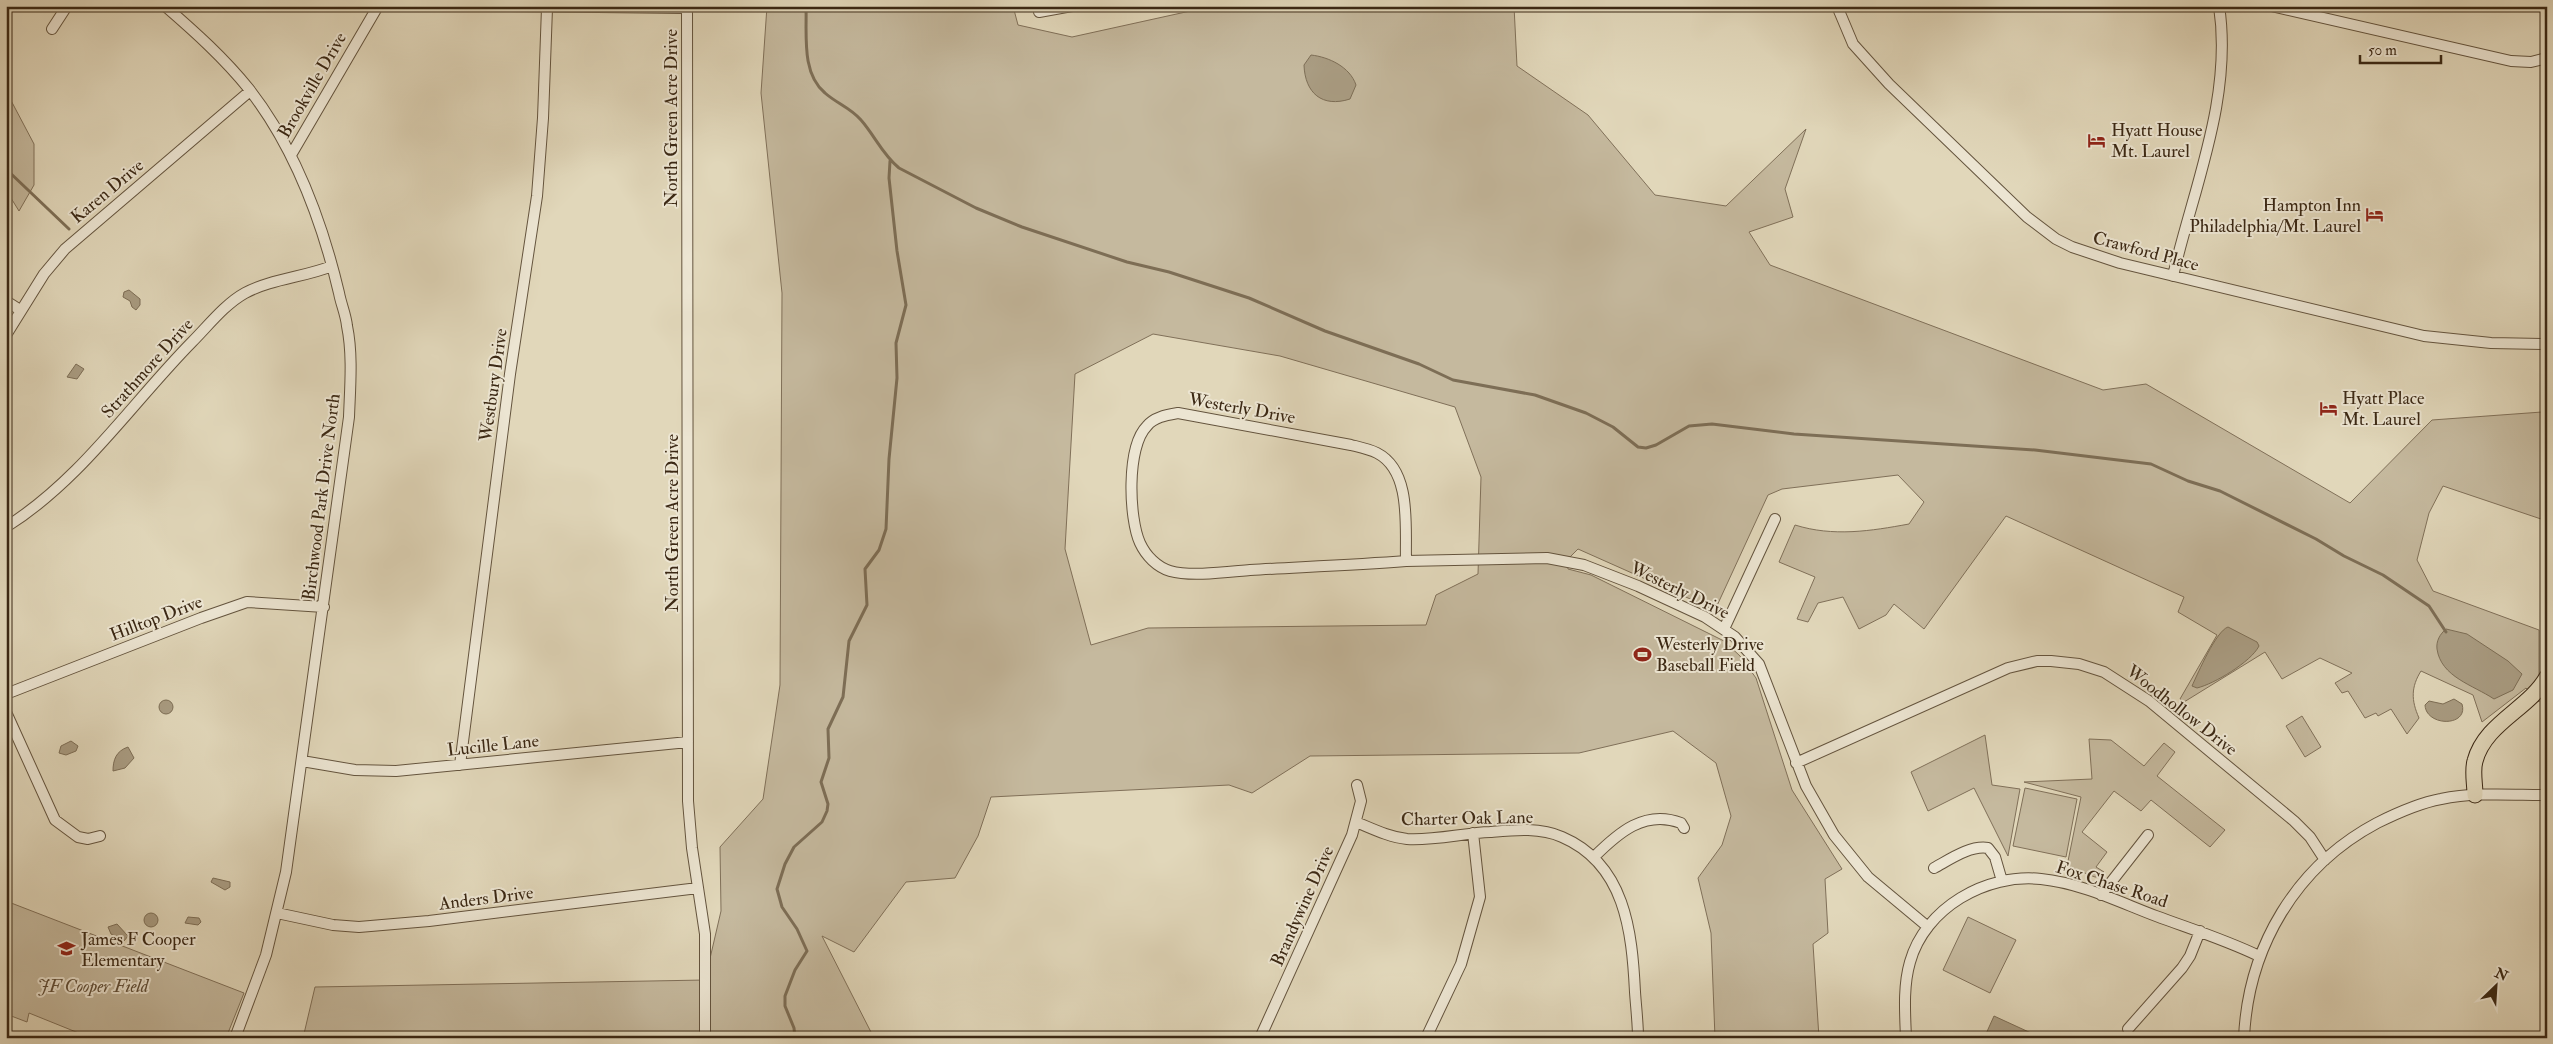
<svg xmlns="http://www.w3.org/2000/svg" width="2553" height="1044" viewBox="0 0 2553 1044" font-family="'IM FELL Double Pica',serif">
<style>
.green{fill:#c5b99e;stroke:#807059;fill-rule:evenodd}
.water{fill:#a99c82;stroke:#7d6e56}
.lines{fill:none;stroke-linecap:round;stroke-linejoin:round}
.stream{stroke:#7d6e56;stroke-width:3}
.minor-casing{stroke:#64543e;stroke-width:12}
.highway-casing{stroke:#3b2814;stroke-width:17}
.minor{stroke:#ece5d2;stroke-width:10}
.highway{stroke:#e1d7ba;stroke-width:15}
.labels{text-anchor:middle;stroke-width:4;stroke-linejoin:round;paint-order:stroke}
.street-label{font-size:18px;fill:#3b2814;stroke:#ece5d2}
.poi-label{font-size:18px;fill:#3b2814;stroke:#ece5d2;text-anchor:start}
.park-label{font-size:18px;font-style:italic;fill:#5e4c36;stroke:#ece5d2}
</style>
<rect width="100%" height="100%" fill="#e1d7ba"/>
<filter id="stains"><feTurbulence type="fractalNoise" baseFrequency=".004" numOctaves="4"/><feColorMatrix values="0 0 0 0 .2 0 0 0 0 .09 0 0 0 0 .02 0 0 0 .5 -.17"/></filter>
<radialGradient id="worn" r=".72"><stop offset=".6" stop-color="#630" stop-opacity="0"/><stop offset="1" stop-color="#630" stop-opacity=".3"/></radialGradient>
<path class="green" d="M767 6H1013L1018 25 1072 37 1213 6H1514L1517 66 1588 115 1655 195 1726 206 1806 129 1785 189 1793 217 1749 232 1770 265 2103 390 2146 384 2350 503 2432 420 2542 412 2541 519 2443 486 2429 513 2417 560 2433 591 2539 630V702L2526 688 2482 722 2473 695 2421 671C2411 687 2411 700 2419 718L2407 734 2391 709 2378 716 2376 713 2365 718 2348 691 2342 693 2335 683 2352 673 2320 658 2282 679 2265 652 2184 702 2180 699 2217 635 2178 612 2184 597 2006 516 1924 629 1894 604 1886 615 1859 629 1843 597 1818 603 1808 622 1797 619 1815 577 1779 562 1795 525C1833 537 1871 531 1909 524L1924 502 1898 475 1782 489 1768 495 1715 610 1578 549 1567 560 1568 569 1591 575 1724 641 1740 656 1756 678 1792 790 1842 869 1825 879 1828 933 1813 944 1819 1038H1715L1711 933 1698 878 1722 845 1731 816 1716 763 1673 731 1579 753 1310 756 1252 793 1229 785 991 797 978 836 955 878 906 882 854 952 822 936 874 1038H303L315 987 705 980 721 911 720 847 763 799 780 685 782 293 761 93ZM1153 334 1280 356 1455 407 1481 477 1478 574 1436 595 1426 625 1148 628 1091 645 1065 549 1075 374Z
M6 91 34 144V185L19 211 6 190Z
M2302 716 2321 747 2305 757 2286 726Z
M1985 735 1992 785 2020 789 2008 856 1974 788 1928 811 1911 772Z
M2089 739 2111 740 2144 766 2164 743 2175 752 2157 776 2225 830 2210 847 2151 800 2141 811 2114 791 2082 832 2107 852 2096 867 2104 872 2098 877H2095L2067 866 2081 797 2024 782 2092 779Z
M2025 788 2077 799 2066 857 2013 846Z
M6 901 244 993 226 1038H91L29 1013 27 1022 6 1014Z
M1968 917 2016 940 1990 993 1943 970Z"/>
<path class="water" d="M1311 55C1329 57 1350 67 1356 85L1350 99C1322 108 1305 93 1304 65Z
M129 290 140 299V305L136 310 132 307 130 301 123 297 124 292Z
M76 364 84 369 77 379 67 377Z
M2228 627 2257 642 2259 646C2251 662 2214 684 2197 688L2192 686C2198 673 2216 631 2228 627Z
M2446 629 2467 634 2508 661 2522 674 2513 690 2494 699C2473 685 2441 677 2437 649 2436 641 2440 634 2446 629Z
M2454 699 2462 704C2469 727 2426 727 2425 705L2429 701 2443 704Z
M159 707a7 7 0 1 1 14 0a7 7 0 1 1-14 0Z
M71 741 78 746 76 751 66 755 59 753 61 746Z
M128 747 134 758 125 768 113 771C113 760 116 751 128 747Z
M213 878 230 882V887L225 890 211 882Z
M144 920a7 7 0 1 1 14 0a7 7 0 1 1-14 0Z
M188 917 199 918 201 922 198 925 185 923Z
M117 924 128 936 124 941 111 934 108 927Z
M1994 1016 2031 1033 2029 1038 1985 1036Z"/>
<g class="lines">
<path class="stream" d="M806 6C807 34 801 73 825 93 836 103 851 108 861 120 875 136 882 154 899 168L976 208 1022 227 1127 262 1169 272 1249 298 1325 331 1419 364 1453 380 1535 395 1586 413 1613 427 1638 447 1646 448 1656 445 1689 426 1712 424 1794 434 2035 450 2151 464 2188 481 2220 491 2316 539 2344 556 2383 575 2429 606 2446 632
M6 169 69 229
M795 1038 794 1028 785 1006V996L795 970 807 951 797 929 782 907 777 889 785 864 794 847 822 822 827 811 828 804 821 782 829 758 828 729 843 697 849 641 867 605 865 569 879 550 886 529 889 459 897 378 896 343 906 305 897 251 889 178 890 161"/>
<defs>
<path id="minor" d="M165 6C195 32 224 58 249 89 295 148 322 221 339 293 341 304 346 315 347 326 353 355 350 388 349 417L286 872 266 955 235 1038
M509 6 687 8
M687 6 688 801 692 848 705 934V1038
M1837 6 1853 44 1889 84 2027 217 2056 239 2072 247 2120 263 2424 336 2491 343 2547 344
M2271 6 2511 61 2531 62 2547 58
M1039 12 1072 6
M52 29 67 6
M291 155 378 6
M2173 276C2193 189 2233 98 2219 6
M6 301 20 310
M6 335 44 274 65 249 250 91
M1178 413 1351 445C1359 447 1369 449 1377 453 1412 471 1405 527 1406 561 1354 565 1302 567 1250 570 1227 572 1191 577 1170 571 1157 567 1146 556 1140 543 1129 519 1126 447 1147 426 1154 417 1167 415 1178 413Z
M6 527C81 480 131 404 192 342 208 326 225 304 245 293 271 279 305 277 332 266
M1406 561 1547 558 1584 565 1638 586 1705 617 1735 637 1759 664 1806 786 1834 835 1868 877 1928 927
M1724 629 1775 519
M6 694 201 618 247 602 324 607
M6 712 55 820 78 837 88 839 100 836
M302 761 355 770 396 771 688 742
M1796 763 2008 668 2037 661H2051L2079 664 2104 672 2149 701 2294 821 2310 837 2325 860
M460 765 510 374 537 196 543 118 547 8
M1356 822C1373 829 1389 837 1407 839 1431 841 1465 833 1490 832 1513 830 1540 827 1562 837 1625 864 1632 931 1635 992 1636 1007 1638 1023 1638 1038
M1594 857C1618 833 1645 809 1681 823L1684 828
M1934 868C1949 860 1970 845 1988 848L1995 857 2002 881
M2101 895 2148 835
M277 913 333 925 359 927 429 921 698 888
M2128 1029 2182 968 2190 956 2200 931
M1260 1038 1352 835 1361 801 1357 785
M1426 1038 1461 964 1480 897 1473 833
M1906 1038C1905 1013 1903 986 1910 962 1925 908 1986 873 2041 879 2081 883 2119 902 2156 916 2191 929 2226 940 2259 956
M2244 1038C2248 947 2296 866 2377 823 2397 813 2419 803 2441 799 2475 792 2512 795 2547 795"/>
<path id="highway" d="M2475 795C2475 784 2472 771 2475 761 2485 723 2529 709 2547 677"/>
</defs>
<use href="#minor" class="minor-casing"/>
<use href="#highway" class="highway-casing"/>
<use href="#minor" class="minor"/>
<use href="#highway" class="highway"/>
</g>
<defs>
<symbol id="hotel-bare" viewBox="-9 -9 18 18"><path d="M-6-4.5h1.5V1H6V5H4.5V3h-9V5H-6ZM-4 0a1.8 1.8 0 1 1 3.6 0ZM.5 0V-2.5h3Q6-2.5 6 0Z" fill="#8f2418" stroke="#ece5d2" stroke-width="2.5" paint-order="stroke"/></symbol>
<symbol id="stadium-bare" viewBox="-9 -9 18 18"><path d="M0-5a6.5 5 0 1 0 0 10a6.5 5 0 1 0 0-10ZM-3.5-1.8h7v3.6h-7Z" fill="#8f2418" stroke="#ece5d2" stroke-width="2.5" paint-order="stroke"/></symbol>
<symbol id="school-bare" viewBox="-9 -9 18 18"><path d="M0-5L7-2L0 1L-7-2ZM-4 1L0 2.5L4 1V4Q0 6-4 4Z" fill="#8f2418" stroke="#ece5d2" stroke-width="2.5" paint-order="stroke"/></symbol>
</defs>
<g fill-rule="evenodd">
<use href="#hotel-bare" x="2084" y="128" width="25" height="25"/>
<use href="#hotel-bare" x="2362" y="202" width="25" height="25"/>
<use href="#hotel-bare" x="2316" y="396" width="25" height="25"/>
<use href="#stadium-bare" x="1630" y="642" width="25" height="25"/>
<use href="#school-bare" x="54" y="936" width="25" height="25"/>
</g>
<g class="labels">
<g class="street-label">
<text transform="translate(312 85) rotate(-60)" y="6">Brookville Drive</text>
<text transform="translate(671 118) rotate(-90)" y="6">North Green Acre Drive</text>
<text transform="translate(107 191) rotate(-40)" y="6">Karen Drive</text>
<text transform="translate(2146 251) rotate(15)" y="6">Crawford Place</text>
<text transform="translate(147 368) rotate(-48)" y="6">Strathmore Drive</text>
<text transform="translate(493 385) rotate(-82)" y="6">Westbury Drive</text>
<text transform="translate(1242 408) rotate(10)" y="6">Westerly Drive</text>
<text transform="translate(321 497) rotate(-83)" y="6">Birchwood Park Drive North</text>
<text transform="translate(672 523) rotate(-90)" y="6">North Green Acre Drive</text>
<text transform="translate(1680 590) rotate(26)" y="6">Westerly Drive</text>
<text transform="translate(156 618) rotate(-21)" y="6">Hilltop Drive</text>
<text transform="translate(2182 710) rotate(38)" y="6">Woodhollow Drive</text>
<text transform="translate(493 745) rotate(-6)" y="6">Lucille Lane</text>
<text transform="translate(1467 818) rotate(-1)" y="6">Charter Oak Lane</text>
<text transform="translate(2112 884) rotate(18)" y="6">Fox Chase Road</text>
<text transform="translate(486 898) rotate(-7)" y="6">Anders Drive</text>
<text transform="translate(1302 906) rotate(-66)" y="6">Brandywine Drive</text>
</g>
<g class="poi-label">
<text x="2111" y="136">Hyatt House<tspan x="2111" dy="21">Mt. Laurel</tspan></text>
<text x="2361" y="211" text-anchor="end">Hampton Inn<tspan x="2361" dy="21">Philadelphia/Mt. Laurel</tspan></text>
<text x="2342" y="404">Hyatt Place<tspan x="2342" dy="21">Mt. Laurel</tspan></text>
<text x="1656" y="650">Westerly Drive<tspan x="1656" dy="21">Baseball Field</tspan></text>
<text x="81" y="945">James F Cooper<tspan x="81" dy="21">Elementary</tspan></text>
</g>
<g class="park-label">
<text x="93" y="992">JF Cooper Field</text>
</g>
</g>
<rect width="2553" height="1044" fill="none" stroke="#e1d7ba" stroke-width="25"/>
<rect x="8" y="8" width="2538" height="1029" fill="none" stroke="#3b2814" stroke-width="2.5"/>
<rect x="12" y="12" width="2528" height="1019" fill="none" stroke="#3b2814"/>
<g transform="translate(2496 986) rotate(25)" stroke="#ece5d2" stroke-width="4" paint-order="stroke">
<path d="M0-4L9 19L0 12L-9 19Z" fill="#3b2814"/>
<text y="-8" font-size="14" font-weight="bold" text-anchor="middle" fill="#3b2814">N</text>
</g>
<path d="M2360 55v8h81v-8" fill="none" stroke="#3b2814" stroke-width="2.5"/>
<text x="2368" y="55" font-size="15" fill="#3b2814" stroke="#ece5d2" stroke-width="4" paint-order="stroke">50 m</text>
<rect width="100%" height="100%" filter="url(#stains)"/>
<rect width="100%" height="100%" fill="url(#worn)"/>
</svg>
